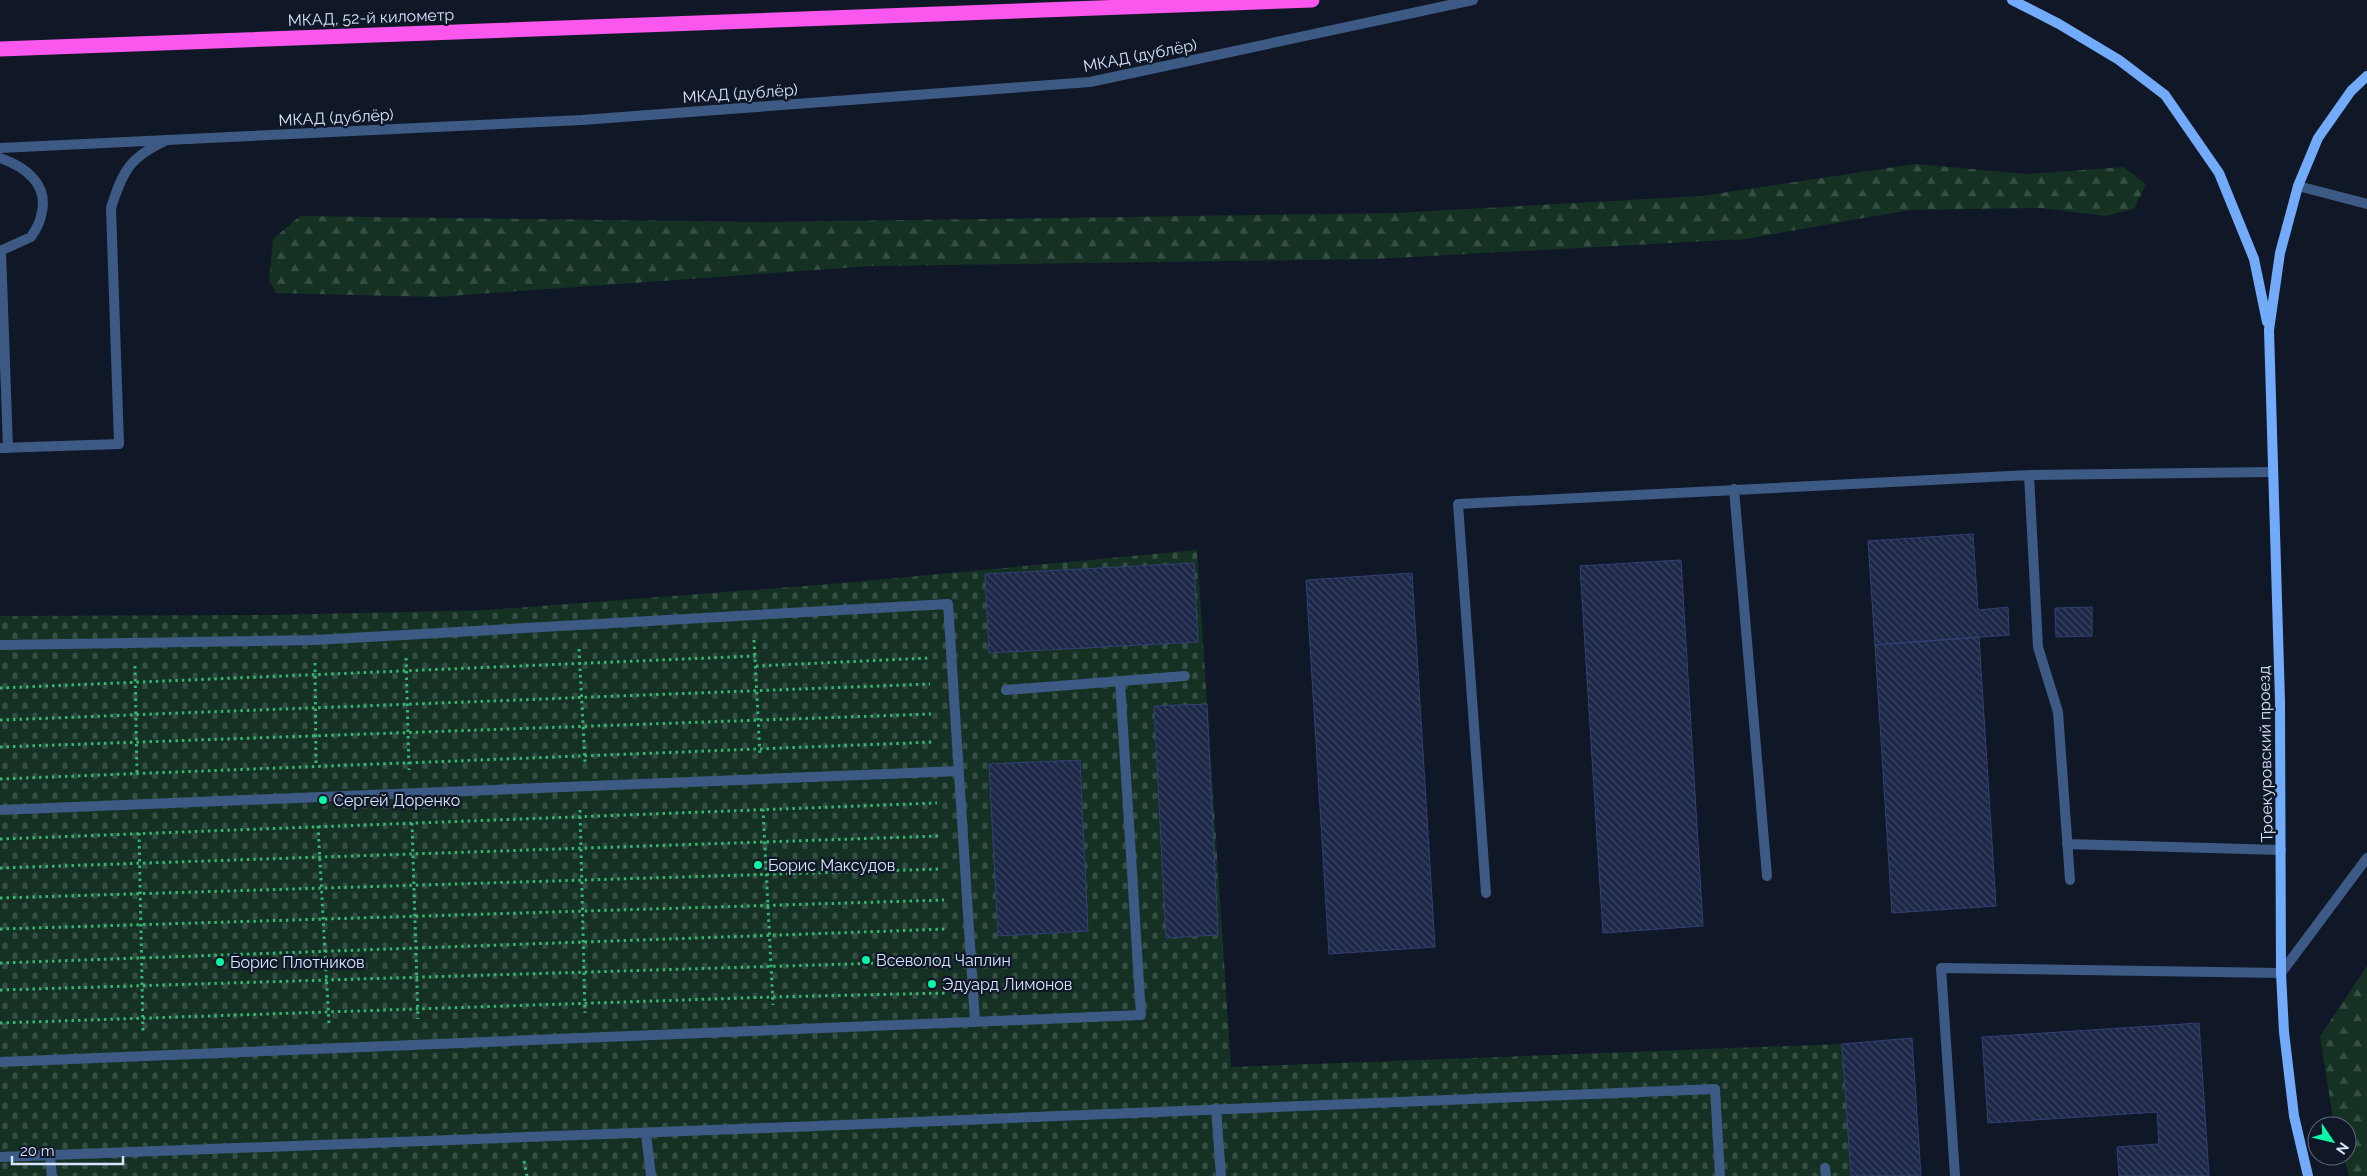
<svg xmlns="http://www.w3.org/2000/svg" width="2367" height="1176" viewBox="0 0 2367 1176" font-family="Raleway,sans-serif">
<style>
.forest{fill:url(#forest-firs)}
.cemetery{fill:url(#cemetery-stones)}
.building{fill:url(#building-back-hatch);stroke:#304073}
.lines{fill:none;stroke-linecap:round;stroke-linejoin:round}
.path{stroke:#34b674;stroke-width:3;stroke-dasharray:2.5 4;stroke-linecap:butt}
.lane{stroke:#3d5a84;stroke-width:10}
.street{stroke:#3d5a84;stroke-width:10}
.secondary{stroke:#72abfa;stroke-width:10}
.highway{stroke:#f957ed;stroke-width:15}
.poi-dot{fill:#0bf7a6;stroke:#101727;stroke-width:2}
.labels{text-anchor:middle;stroke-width:4.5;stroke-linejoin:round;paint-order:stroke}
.street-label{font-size:16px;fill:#d8e4fe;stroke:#101727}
.poi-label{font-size:16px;fill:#d8e4fe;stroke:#101727;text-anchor:start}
</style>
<defs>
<pattern id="forest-firs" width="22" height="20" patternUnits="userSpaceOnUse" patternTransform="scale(1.25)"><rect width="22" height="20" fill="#143123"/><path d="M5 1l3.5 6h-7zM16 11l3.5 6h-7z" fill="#354f44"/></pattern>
<pattern id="cemetery-stones" width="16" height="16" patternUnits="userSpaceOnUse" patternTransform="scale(1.25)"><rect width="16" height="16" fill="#143123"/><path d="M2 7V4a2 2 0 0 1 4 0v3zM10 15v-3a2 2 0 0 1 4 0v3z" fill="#354f44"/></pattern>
<pattern id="building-back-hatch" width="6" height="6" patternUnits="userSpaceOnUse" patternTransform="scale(1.25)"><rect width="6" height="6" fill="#1d2747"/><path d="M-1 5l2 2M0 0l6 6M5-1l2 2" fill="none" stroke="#3d4663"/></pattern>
</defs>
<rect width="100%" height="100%" fill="#101727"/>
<path class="forest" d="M1915 164 2027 174 2123 167 2146 184 2134 209 2105 216 2041 208 1910 210 1746 239 1375 259 872 266 435 297 276 293 269 280 273 239 300 216 767 222 1395 213 1701 196Z
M2367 966V1176H2349L2343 1156H2347V1126H2334L2320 1036Z"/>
<path class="cemetery" d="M1197 550 1231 1067 1842 1044 1851 1176H0V616L268 615 488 610 831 584Z"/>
<path class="building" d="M1973 534 1978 610 2008 607 2009 635 1875 645 1868 541Z
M1681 560 1703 926 1603 933 1580 566Z
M1194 563 1198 642 989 653 985 574Z
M1412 573 1435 947 1329 954 1306 580Z
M2092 607V636L2056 637 2055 608Z
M1979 637 1996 906 1892 913 1875 645Z
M1207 704 1218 935 1166 938 1154 706Z
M1080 760 1088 931 998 936 989 764Z
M2199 1023 2209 1176H2119L2117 1147 2159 1144 2157 1112 1988 1123 1982 1037Z
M1912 1038 1921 1176H1851L1842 1044Z"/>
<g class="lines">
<path class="path" d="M754 640 760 756
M579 649 585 762
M406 658 409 770
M315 663 316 767
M135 666 137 775
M756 666 928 658
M0 688 755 656
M0 720 930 684
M0 747 931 714
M0 779 934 742
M763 809 773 1005
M580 810 585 1013
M412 823 418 1019
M318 826 329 1024
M139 833 143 1032
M0 839 937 803
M0 868 939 836
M0 898 942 869
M0 929 944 900
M0 963 946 929
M0 990 948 961
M0 1023 772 997 948 993
M524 1161 527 1176"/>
<path class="lane" d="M0 158C26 167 50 185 41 216 40 223 35 231 31 237L0 251
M2298 186 2367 204
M1 251 8 448
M0 448 119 444 111 208C123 170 130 157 167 140
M2029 475 2038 647 2058 712 2070 880
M1734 489 1767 876
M0 645 315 640 948 604 975 1022
M1006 690 1185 676
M0 810 959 771
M2067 844 2281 850
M1486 893 1458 504 2029 475 2272 472
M0 1062 1141 1015 1120 681
M1216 1108 1221 1176
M646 1134 651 1176
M50 1156 52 1176
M0 1157C572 1139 1143 1110 1715 1089L1720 1176
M1825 1168 1826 1176
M1955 1176 1941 968 2281 973 2367 858"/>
<path class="street" d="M0 148 582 120 1090 82 1473 0"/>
<path class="secondary" d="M2012 0 2059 24 2119 60 2165 95 2219 173 2254 259 2267 322
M2308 1176 2294 1116 2284 1032 2281 973 2280 701 2269 330 2280 253 2298 186 2318 138 2351 91 2367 76"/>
<path class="highway" d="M0 49 1312 0"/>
</g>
<g class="poi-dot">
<circle cx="323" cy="800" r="5"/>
<circle cx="758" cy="865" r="5"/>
<circle cx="866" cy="960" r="5"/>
<circle cx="220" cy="962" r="5"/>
<circle cx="932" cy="984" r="5"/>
</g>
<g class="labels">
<g class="street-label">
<text transform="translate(371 17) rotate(-2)" y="6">МКАД, 52-й километр</text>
<text transform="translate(1140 55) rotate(-11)" y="6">МКАД (дублёр)</text>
<text transform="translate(740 93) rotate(-4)" y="6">МКАД (дублёр)</text>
<text transform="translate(336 117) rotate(-3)" y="6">МКАД (дублёр)</text>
<text transform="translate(2265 754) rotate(-91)" y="6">Троекуровский проезд</text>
</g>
<g class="poi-label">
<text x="333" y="806">Сергей Доренко</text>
<text x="768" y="871">Борис Максудов</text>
<text x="876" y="966">Всеволод Чаплин</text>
<text x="230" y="968">Борис Плотников</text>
<text x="942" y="990">Эдуард Лимонов</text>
</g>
</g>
<g transform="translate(2332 1141) rotate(125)"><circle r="24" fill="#101727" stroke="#60697d"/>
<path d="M0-4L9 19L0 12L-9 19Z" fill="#0bf7a6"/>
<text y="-8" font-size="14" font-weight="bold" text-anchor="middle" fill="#d8e4fe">N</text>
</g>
<path d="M12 1156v8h111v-8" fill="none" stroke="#d8e4fe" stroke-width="2.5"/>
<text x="20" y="1156" font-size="15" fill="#d8e4fe" stroke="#101727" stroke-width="4" paint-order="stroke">20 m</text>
</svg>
